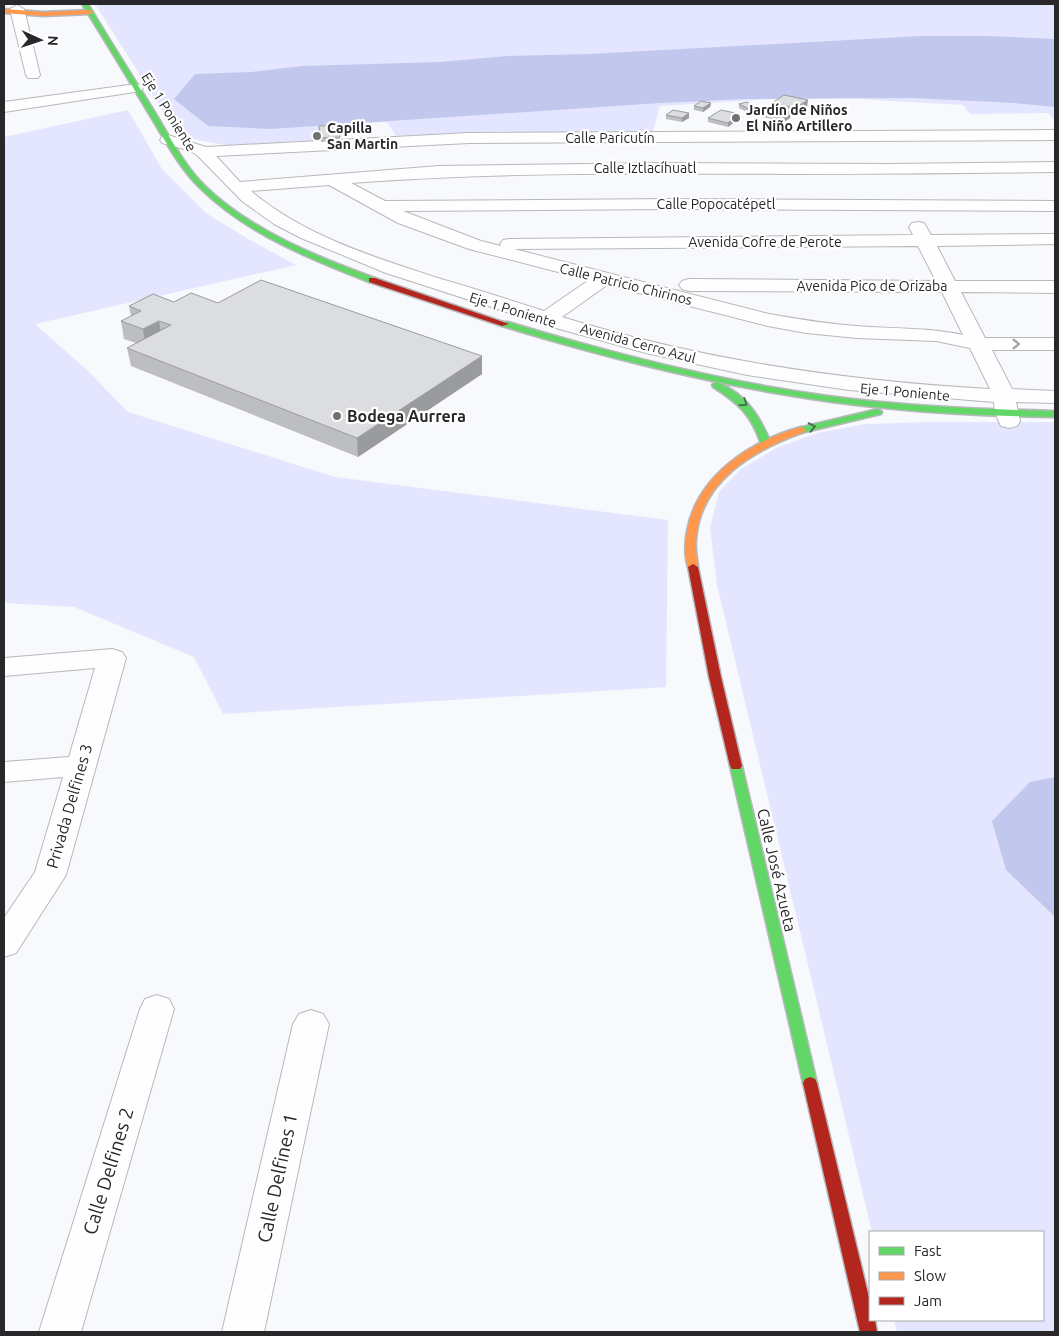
<svg xmlns="http://www.w3.org/2000/svg" width="1059" height="1336" viewBox="0 0 1059 1336" font-family="Ubuntu,sans-serif">
<style>
.green{fill:#e3e6fe}
.water{fill:#c2c7ed}
.lines{fill:none;stroke-linecap:round;stroke-linejoin:round}
.street-casing{stroke:#b7b8ba;stroke-width:2}
.fast-casing{stroke:#b7b8ba;stroke-width:3}
.slow-casing{stroke:#b7b8ba;stroke-width:3}
.jam-casing{stroke:#b7b8ba;stroke-width:3}
.street{fill:#fefeff;fill-rule:evenodd}
.fast{fill:#63d668;fill-rule:evenodd}
.slow{fill:#ff974d;fill-rule:evenodd}
.jam{fill:#b3261e;fill-rule:evenodd}
.wall{fill:#bdbec1}
.shaded-wall{fill:#9a9b9d}
.building{fill:#dcdde0;stroke:#9a9b9d}
.oneway{stroke:#9e9ea0}
.oneway2{stroke:#437646}
.poi-dot{fill:#717174;stroke:#fff;stroke-width:2}
.labels{text-anchor:middle;stroke-width:4.5;stroke-linejoin:round;paint-order:stroke}
.far-poi-label{font-size:14px;font-weight:bold;fill:#28282b;stroke:#fff;text-anchor:start}
.far-street-label{font-size:14px;fill:#28282b;stroke:#fff}
.poi-label{font-size:16px;font-weight:bold;fill:#28282b;stroke:#fff;text-anchor:start}
.street-label{font-size:16px;fill:#28282b;stroke:#fff}
.near-street-label{font-size:19px;fill:#28282b;stroke:#fff}
</style>
<rect width="100%" height="100%" fill="#f8f9fd"/>
<path class="green" d="M95 4H1055V122L1048 113 970 114 963 105 858 99 905 97 865 93 660 106 653 131 396 136 387 122 319 126 323 140 230 146 197 140 177 133Z
M128 110 162 169 206 213 248 239 296 265 35 324 88 371 128 412 335 477 668 520 666 687 223 714 194 657 74 607 4 603V137Z
M930 422H1055V1332H897L894 1320H1043V1232H872L717 585 710 528 719 492 741 469 778 447 818 433 865 424Z"/>
<path class="water" d="M921 36H987L1055 39V107L1014 103 913 98 746 99 660 103 270 129 208 126 174 99 195 74 251 72 302 66 441 62 507 56 590 54Z
M1055 777V917L1006 870 992 821 1030 782Z"/>
<g class="lines">
<defs>
<path id="street" d="M17 5 24 9 40 75 38 78H28L26 75 10 9Z
M136 84 141 85 143 88 141 91 4 112V102Z
M1055 130V140L469 143 216 156 240 182 439 166 666 163 889 164 1055 162V172C965 173 876 174 786 174 641 173 496 172 351 183L385 201 673 199 1055 201V211L673 209 403 211 481 241 501 246 500 244 503 240 509 239 913 235 909 227 912 223 918 222 924 223 931 235 1055 234V244L937 246 955 281H1055V293L961 292 985 338H1055V350H992L1012 389 1055 391V403L1016 402 1020 421 1017 426 1009 428 1001 426 995 413 994 402 849 390 747 375 646 353 556 328 386 273 301 238 274 224 242 201 197 155 188 150 162 143 160 140 162 137 168 135 206 147 469 133ZM329 185 398 223 469 249 589 280 544 311C510 300 476 289 441 279 376 258 304 236 251 191ZM918 246 936 281 689 279 682 281 679 285 682 289 689 291 942 292 963 335C928 327 892 329 856 326 827 324 798 319 769 314L514 249ZM607 285 768 326 806 333 857 338 936 341 970 348 990 389C845 381 701 360 562 317Z
M112 649 122 652 126 658 66 875 16 953 4 957V918L35 872 63 777 4 782V762L69 757 95 668 4 676V658Z
M157 995 169 999 174 1009 81 1332H39L140 1009 145 999Z
M311 1010 323 1014 329 1024 264 1332H222L293 1024 299 1014Z"/>
<path id="fast" d="M82 4H88C110 41 133 77 156 114 171 139 184 165 205 186 252 231 315 256 375 278V282H369C310 259 247 234 201 189 179 168 165 140 149 114 127 77 105 41 82 4Z
M502 322H508C611 353 714 380 821 395 898 406 977 409 1055 411V417C964 416 871 410 781 394 686 378 594 354 502 326Z
M716 382C744 392 761 417 771 444L769 446H763L761 444C751 414 739 404 713 387L712 385Z
M878 409 882 412 881 414 801 433 796 430 798 428Z
M736 762 740 763 742 766 817 1083 815 1087 810 1089 805 1087 803 1083 730 766 732 763Z"/>
<path id="slow" d="M4 9 43 12 90 10 93 12 90 14 43 16 4 13Z
M801 427 806 430 804 432C754 450 700 480 696 540 695 549 697 558 698 567L697 569H689C684 559 685 542 687 531 697 476 750 441 801 427Z"/>
<path id="jam" d="M369 278H375L509 324 502 326 369 282Z
M693 564 698 567 721 677 742 766 740 769H732L730 766 709 677 688 567Z
M810 1077 815 1079 817 1083 870 1302V1320H875L877 1332H860L803 1083 805 1079Z"/>
</defs>
<use href="#street" class="street-casing"/>
<use href="#fast" class="fast-casing"/>
<use href="#slow" class="slow-casing"/>
<use href="#jam" class="jam-casing"/>
<use href="#street" class="street"/>
<use href="#fast" class="fast"/>
<use href="#slow" class="slow"/>
<use href="#jam" class="jam"/>
</g>
<path class="wall" d="M711 103 710 107 703 112 694 110V106Z
M772 103 807 108 794 116 790 115V118L784 122 763 117 764 113 771 109Z
M739 104 756 111 749 113 739 108Z
M689 113V118L682 122 666 119V115Z
M708 118H740L728 127 708 122Z
M319 126 340 137 341 141 321 142Z
M174 302 218 303 482 374 358 457 131 366 127 348 136 343 124 339 121 321 131 316 129 306Z"/>
<path class="shaded-wall" d="M808 100 807 108 794 116 795 108Z
M711 103 710 107 703 112V108Z
M756 107V111L749 113V109Z
M689 113V118L682 122V118Z
M740 114V118L728 127V123Z
M791 114 790 118 784 122 785 118Z
M159 321 162 339 146 347 143 329Z
M482 356V374L358 457 357 438Z"/>
<path class="building" d="M784 95 808 100 795 108 772 103Z
M701 101 711 103 703 108 694 106Z
M747 102 756 107 749 109 739 104Z
M770 109 791 114 785 118 764 113Z
M673 110 689 113 682 118 666 115Z
M721 110 740 114 728 123 708 118Z
M339 125 340 137 320 138 319 126Z
M261 280 482 356 357 438 127 348 171 325 159 321 143 329 121 321 141 311 129 306 153 294 174 302 191 293 218 303Z"/>
<defs><path id="oneway-chevron" d="M-2-3.5L2.5 0L-2 3.5" fill="none" stroke-width="1.6" stroke-linecap="round" stroke-linejoin="round" transform="scale(1.25)"/></defs>
<use class="oneway" href="#oneway-chevron" transform="translate(1016 344)"/>
<g class="oneway2">
<use href="#oneway-chevron" transform="translate(744 403) rotate(33)"/>
<use href="#oneway-chevron" transform="translate(812 427) rotate(-12)"/>
</g>
<g class="poi-dot">
<circle cx="736" cy="118" r="5"/>
<circle cx="317" cy="136" r="5"/>
<circle cx="337" cy="416" r="5"/>
</g>
<g class="labels">
<g class="far-poi-label">
<text x="746" y="115">Jardín de Niños<tspan x="746" dy="16">El Niño Artillero</tspan></text>
<text x="327" y="133">Capilla<tspan x="327" dy="16">San Martin</tspan></text>
</g>
<g class="far-street-label">
<text transform="translate(169 112) rotate(58)" y="5">Eje 1 Poniente</text>
<text x="610" y="143">Calle Paricutín</text>
<text x="645" y="173">Calle Iztlacíhuatl</text>
<text x="716" y="209">Calle Popocatépetl</text>
<text x="765" y="247">Avenida Cofre de Perote</text>
<text transform="translate(626 284) rotate(14)" y="5">Calle Patricio Chirinos</text>
<text x="872" y="291">Avenida Pico de Orizaba</text>
<text transform="translate(513 310) rotate(17)" y="5">Eje 1 Poniente</text>
<text transform="translate(638 343) rotate(15)" y="5">Avenida Cerro Azul</text>
<text transform="translate(905 392) rotate(5)" y="5">Eje 1 Poniente</text>
</g>
<g class="poi-label">
<text x="347" y="422">Bodega Aurrera</text>
</g>
<g class="street-label">
<text transform="translate(69 806) rotate(-74)" y="6">Privada Delfines 3</text>
<text transform="translate(777 870) rotate(77)" y="6">Calle José Azueta</text>
</g>
<g class="near-street-label">
<text transform="translate(108 1171) rotate(-73)" y="7">Calle Delfines 2</text>
<text transform="translate(277 1178) rotate(-78)" y="7">Calle Delfines 1</text>
</g>
</g>
<rect width="1059" height="1336" fill="none" stroke="#28282b" stroke-width="10"/>
<rect x="869" y="1231" width="175" height="90" fill="#ffffff" stroke="#a9a9aa"/>
<rect x="879" y="1247" width="25" height="8" fill="#63d668" stroke="#a9a9aa"/>
<text x="914" y="1256" font-size="15" fill="#28282b">Fast</text>
<rect x="879" y="1272" width="25" height="8" fill="#ff974d" stroke="#a9a9aa"/>
<text x="914" y="1281" font-size="15" fill="#28282b">Slow</text>
<rect x="879" y="1297" width="25" height="8" fill="#b3261e" stroke="#a9a9aa"/>
<text x="914" y="1306" font-size="15" fill="#28282b">Jam</text>
<g transform="translate(40 40) rotate(93)" stroke="#ffffff" stroke-width="4" paint-order="stroke">
<path d="M0-4L9 19L0 12L-9 19Z" fill="#28282b"/>
<text y="-8" font-size="14" font-weight="bold" text-anchor="middle" fill="#28282b">N</text>
</g>
</svg>
